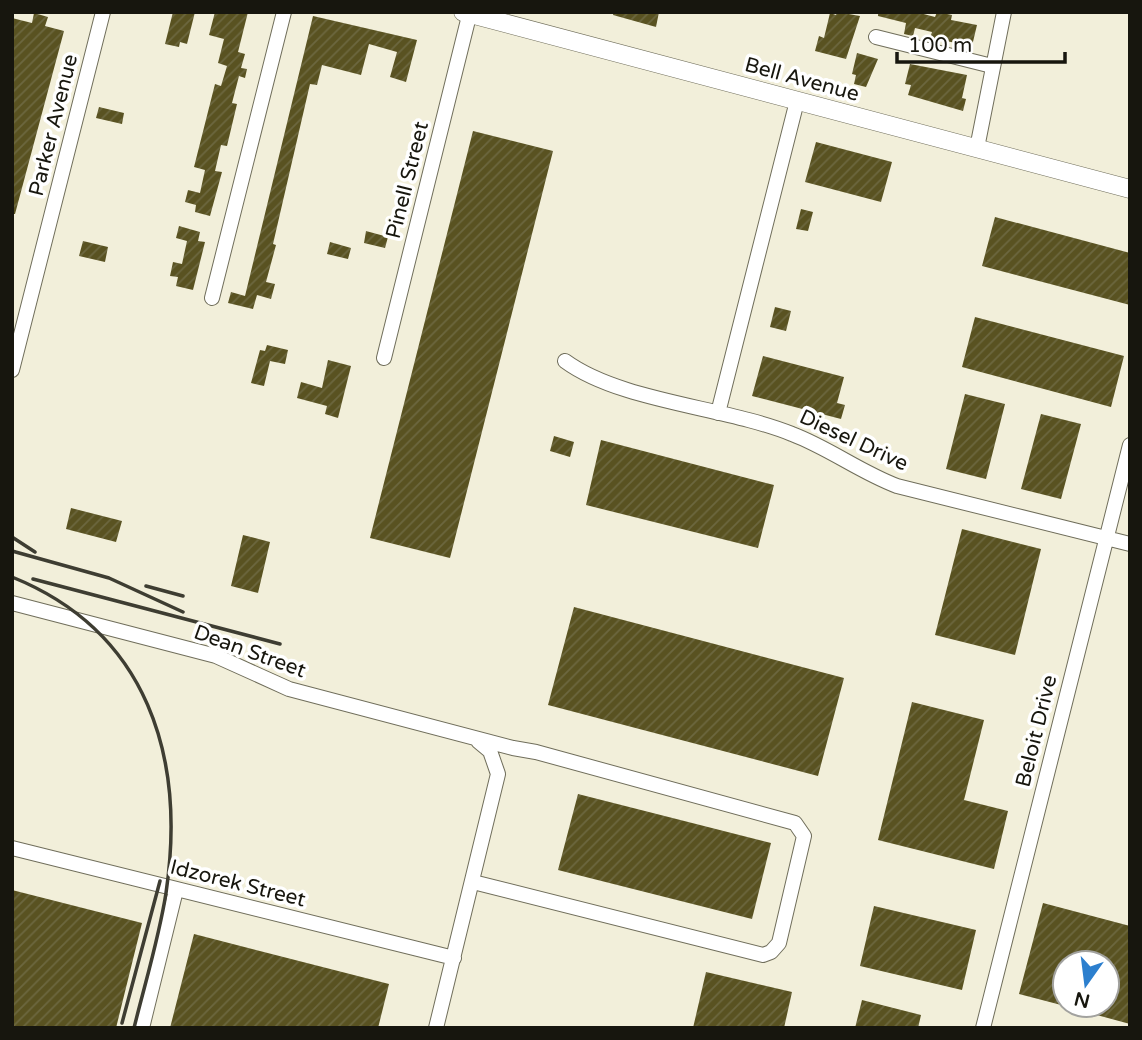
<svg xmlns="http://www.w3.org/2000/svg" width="1142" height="1040" viewBox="0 0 1142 1040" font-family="'Varela Round',sans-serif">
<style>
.building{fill:url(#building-hatch)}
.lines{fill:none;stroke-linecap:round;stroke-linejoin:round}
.minor-casing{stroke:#706e5b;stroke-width:16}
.major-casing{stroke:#706e5b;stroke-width:19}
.minor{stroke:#fff;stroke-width:14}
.major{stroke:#fff;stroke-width:18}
.rail{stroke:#3e3d32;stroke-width:3.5}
.labels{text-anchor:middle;stroke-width:7;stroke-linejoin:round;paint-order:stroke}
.street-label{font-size:21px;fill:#17160e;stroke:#fff}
</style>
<defs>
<pattern id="building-hatch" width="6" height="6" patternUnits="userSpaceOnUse" patternTransform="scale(1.75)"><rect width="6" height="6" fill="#595221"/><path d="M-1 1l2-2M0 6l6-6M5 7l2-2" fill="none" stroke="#6c673f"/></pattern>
</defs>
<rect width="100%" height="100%" fill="#f2efda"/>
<path class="building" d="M173 12H195L187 44 180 42 179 47 165 44Z
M215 12H248L238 52 245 54 241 68 247 69 245 78 239 76 232 103 237 104 227 146 221 145 215 171 222 172 210 216 195 212 196 205 185 202 188 190 200 193 205 170 194 167 215 84 221 86 227 66 218 63 224 39 209 35Z
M614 12H659L656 27 613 15Z
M837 12 860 16 846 59 815 51 819 36 824 38 830 13 836 15Z
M878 12H916L935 17 937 12 952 15 951 20 977 25 972 46 930 38 932 32 915 28 913 36 904 34 906 23 878 16Z
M34 13 48 17 45 26 64 31 15 214H12V18L32 23Z
M313 16 417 40 406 82 390 77 397 52 369 44 361 75 322 65 317 85 310 84 273 244 276 245 266 282 275 284 271 299 257 295 253 309 228 303 231 292 245 296Z
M857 53 878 59 866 87 854 84 856 75 852 74Z
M910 64 967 75 962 98 966 99 963 111 908 95 911 85 905 84Z
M99 107 124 113 122 124 96 118Z
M473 131 553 151 450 558 370 538Z
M816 142 892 162 881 202 805 182Z
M801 209 813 212 808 231 796 229Z
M995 217 1130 253V305L982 266Z
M179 226 200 232 198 241 205 242 193 290 176 286 178 277 170 276 173 262 182 264 187 241 176 238Z
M366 231 388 237 385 248 364 243Z
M83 241 108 247 105 262 79 256Z
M330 242 351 248 348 259 327 254Z
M775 307 791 311 786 331 770 327Z
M975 317 1124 356 1111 407 962 367Z
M267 345 288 350 285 364 270 361 264 386 251 383 260 350 265 351Z
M763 356 844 377 837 403 845 405 841 419 752 396Z
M328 360 351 366 338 418 325 414 327 406 297 398 301 382 322 388Z
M965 394 1005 404 986 479 946 469Z
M1041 414 1081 424 1061 499 1021 489Z
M554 436 574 442 570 457 550 451Z
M601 440 774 485 758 548 586 505Z
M71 508 122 521 116 542 66 529Z
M962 529 1041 549 1015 655 935 635Z
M243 535 270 542 258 593 231 586Z
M574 607 844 678 818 776 548 705Z
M912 702 984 720 964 800 1008 811 994 869 878 840Z
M578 794 771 843 752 919 558 870Z
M12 890 142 923 116 1028H12Z
M1043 903 1130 926V1024L1071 1008V1005H1107V963H1065V1006L1019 994Z
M874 906 976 930 962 990 860 966Z
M194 934 389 984 378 1028H170Z
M706 972 792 992 784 1028H693Z
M862 1000 921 1015 918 1028H855Z"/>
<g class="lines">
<defs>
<path id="minor" d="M876 37 992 66
M977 148 1004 12
M212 298 284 12
M384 358 470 12
M565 361C621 402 726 407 792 434 829 448 860 472 897 486L1130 544
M12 370 103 12
M718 413 797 101
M12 603 216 656 289 689 513 748 536 752 795 823 804 836 779 943 771 952 763 955 473 882
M12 848 454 958
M142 1028 176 890
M436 1028 498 774 490 751 478 741
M983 1028 1130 445"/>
<path id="major" d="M463 12 1130 189"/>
</defs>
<use href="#minor" class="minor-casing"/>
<use href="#major" class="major-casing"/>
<use href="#minor" class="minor"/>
<use href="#major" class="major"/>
<path class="rail" d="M12 537 35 552
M12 551 109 578 183 612
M12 577C148 632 186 757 166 893 159 938 145 983 134 1028
M33 579 280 644
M146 586 183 596
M122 1023 160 881"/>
</g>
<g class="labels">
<g class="street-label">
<text transform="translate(802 79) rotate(15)" y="7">Bell Avenue</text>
<text transform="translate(53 125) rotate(-76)" y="7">Parker Avenue</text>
<text transform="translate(407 180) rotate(-76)" y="7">Pinell Street</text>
<text transform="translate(854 440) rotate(25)" y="7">Diesel Drive</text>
<text transform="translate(250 651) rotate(20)" y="7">Dean Street</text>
<text transform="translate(1036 731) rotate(-76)" y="7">Beloit Drive</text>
<text transform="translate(238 883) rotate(14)" y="7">Idzorek Street</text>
</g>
</g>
<rect width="1142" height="1040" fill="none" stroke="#17160e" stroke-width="28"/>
<g transform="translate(1086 984) rotate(194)"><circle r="33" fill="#ffffff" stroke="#a2a29f" stroke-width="2"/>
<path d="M0-5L12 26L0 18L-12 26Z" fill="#2c7fce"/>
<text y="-10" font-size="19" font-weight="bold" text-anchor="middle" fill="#17160e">N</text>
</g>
<path d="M897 52v10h168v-10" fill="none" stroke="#17160e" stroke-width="3.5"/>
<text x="908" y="52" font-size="21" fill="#17160e" stroke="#ffffff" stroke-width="5" paint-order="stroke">100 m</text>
</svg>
